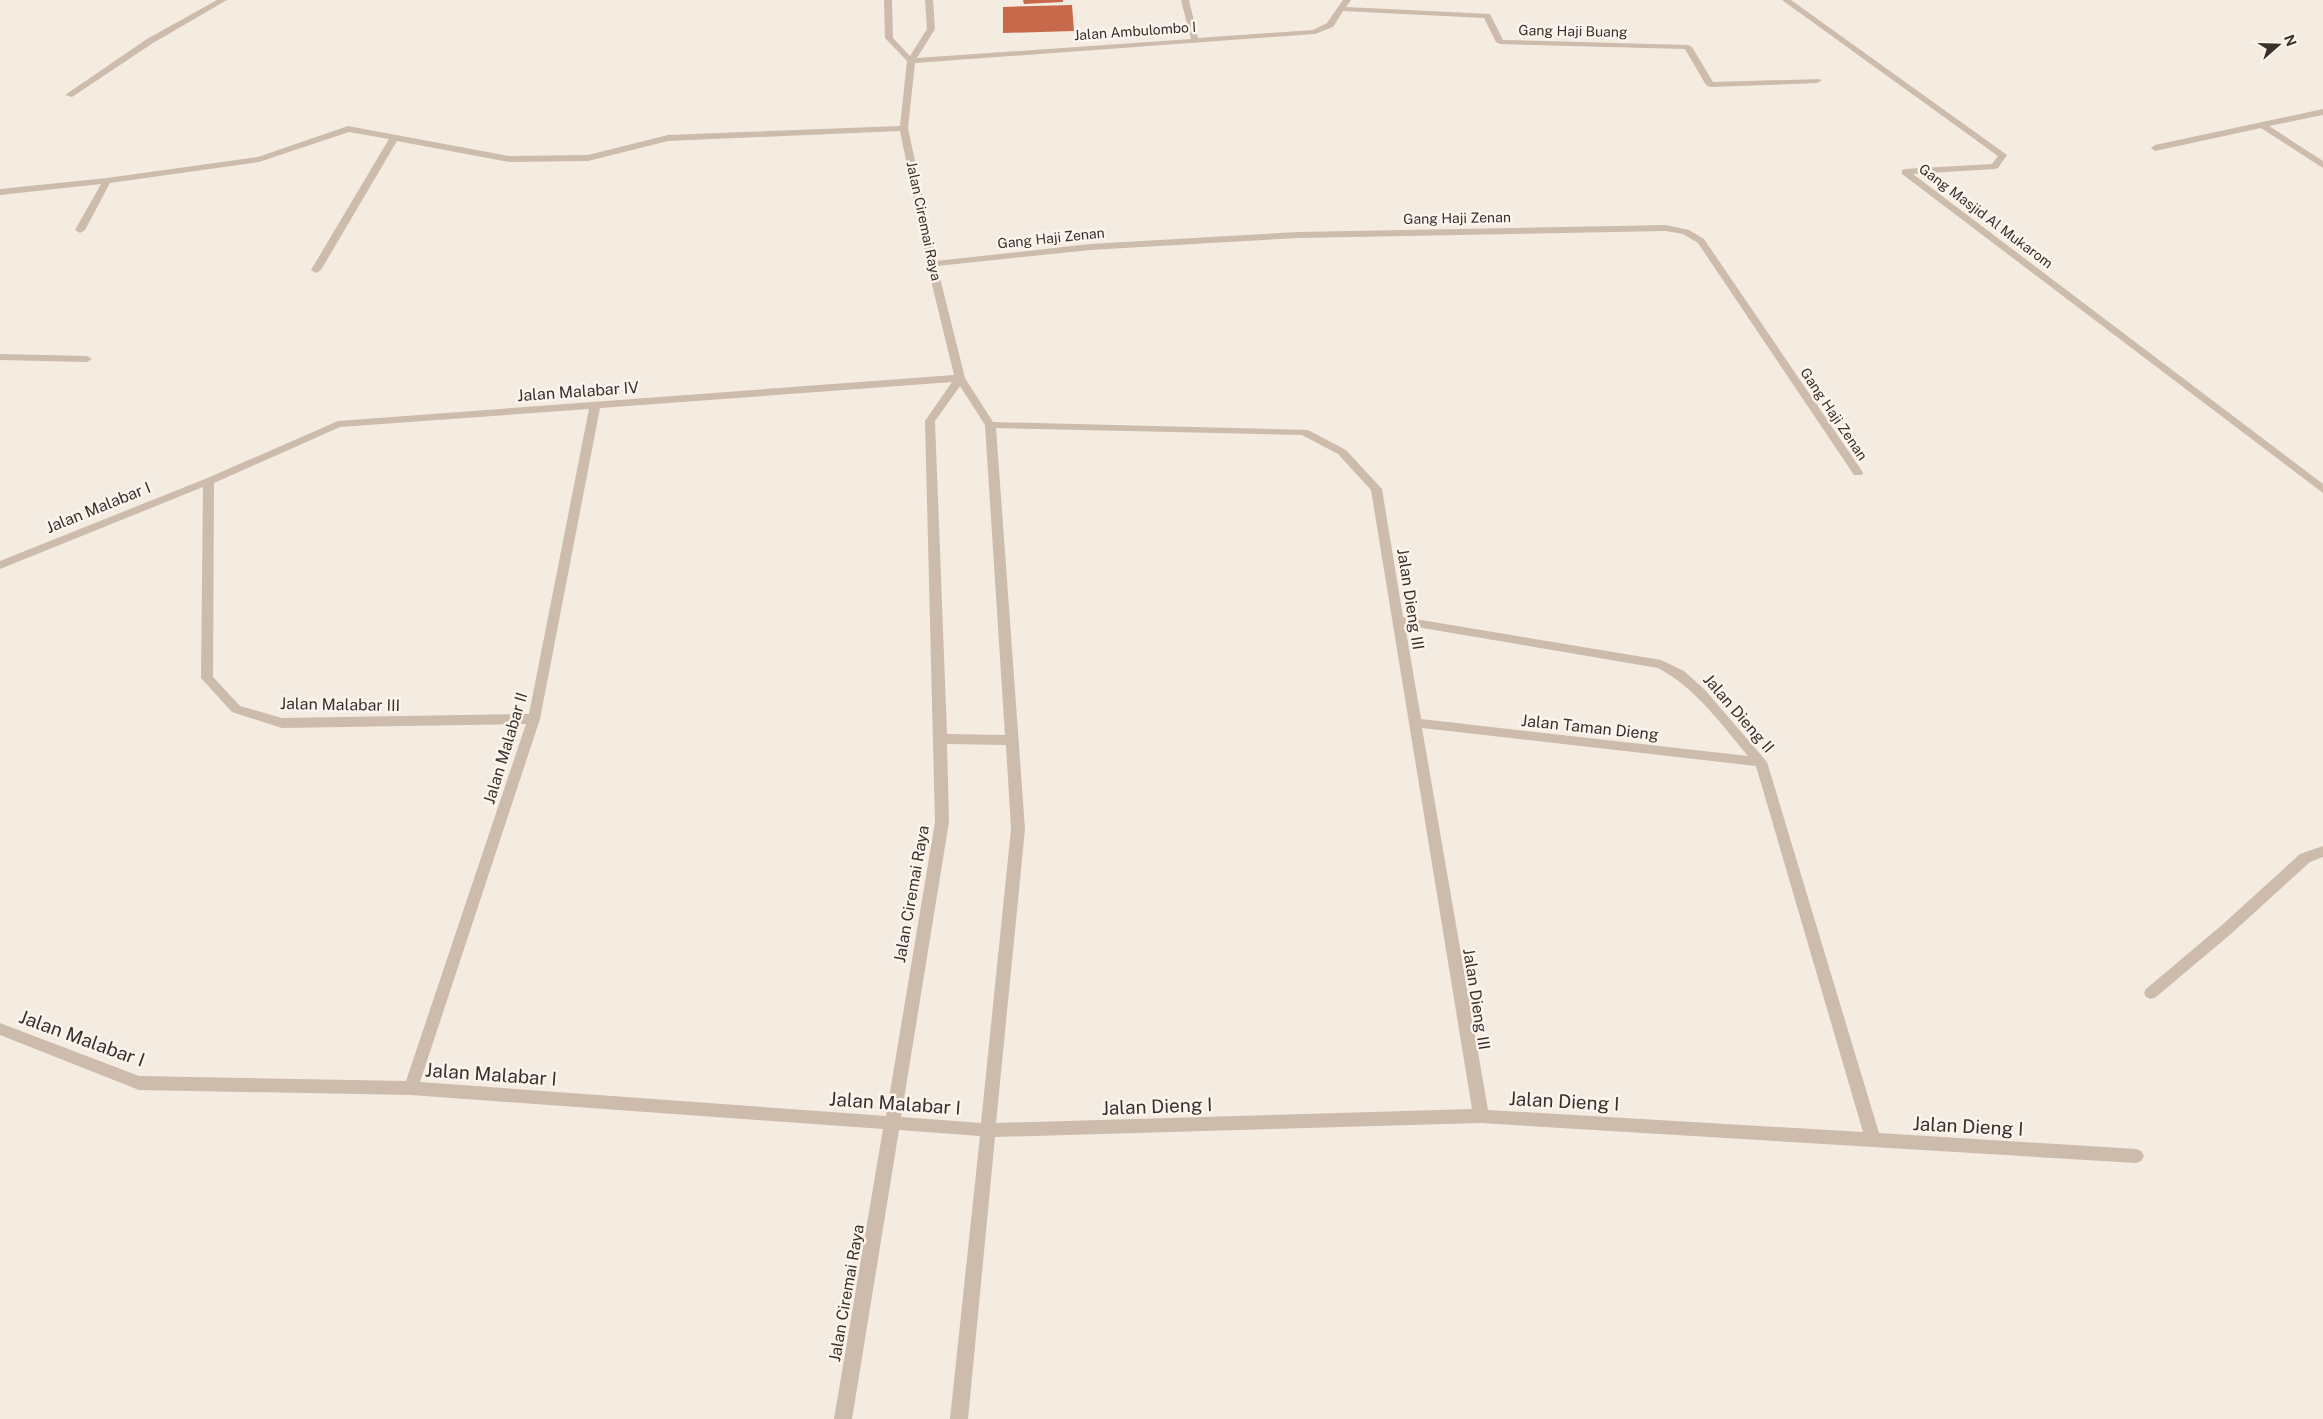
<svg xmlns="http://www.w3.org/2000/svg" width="2323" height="1419" viewBox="0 0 2323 1419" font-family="'Public Sans',sans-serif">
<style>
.building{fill:#c8694b}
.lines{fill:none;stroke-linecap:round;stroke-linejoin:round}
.street{fill:#cdbbac;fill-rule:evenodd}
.labels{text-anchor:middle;stroke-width:5;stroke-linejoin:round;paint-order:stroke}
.far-street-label{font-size:14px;fill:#3b302b;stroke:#fbf5ee}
.street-label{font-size:16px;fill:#3b302b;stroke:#fbf5ee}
.near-street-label{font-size:19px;fill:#3b302b;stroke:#fbf5ee}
</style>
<rect width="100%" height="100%" fill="#f4ebe1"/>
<path class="building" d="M1023 0H1063V2L1024 4Z
M1072 5 1074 31 1003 33V7Z"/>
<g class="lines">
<path class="street" d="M217 0H227L153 43 72 97 65 95 147 39Z
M884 0H892L893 38 910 56 927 29 925 0H933L935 29 917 58 1191 39 1181 0H1189L1198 38 1313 30 1327 23 1343 0H1351L1346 7 1490 14 1503 40 1688 45 1692 47 1713 82 1820 79 1821 81 1817 83 1710 87 1706 85 1685 49 1500 44 1496 42 1484 18 1343 11 1333 27 1315 34 915 63 908 128 936 261 1090 244 1298 232 1666 225 1689 230 1704 239 1862 471 1863 473 1862 475H1854L1698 243 1683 234 1666 231 1298 238 1090 250 937 266 965 378 993 422 1308 430 1346 450 1382 489 1403 617 1661 660 1684 671 1705 690 1767 762 1879 1133 2136 1149 2141 1151 2144 1156 2141 1161 2136 1163 1481 1123 995 1137 968 1419H950L980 1136 899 1130 852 1419H834L883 1129 411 1095 139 1090 0 1035V1023L139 1076 406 1081 526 724 282 728 232 712 201 678 203 487 0 569V561L205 479 338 421 954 375 927 264 900 131 668 141 588 161 509 162 397 141 321 270 316 273 311 270 389 139 349 132 259 162 110 183 85 230 80 233 75 230 101 184 0 195V189L107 178 258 157 348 126 509 156 588 155 668 135 900 126 907 61 885 38ZM952 382 925 421 935 822 886 1116 420 1082 540 719 600 408ZM960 386 985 425 1005 735 947 734 935 421ZM589 409 529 714 282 718 240 706 213 677 214 483 340 427ZM996 428 1302 435 1338 454 1371 490 1472 1109 996 1123 1025 829ZM1405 625 1658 668C1696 688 1721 724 1748 756L1421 719ZM1422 728 1756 766 1863 1132 1488 1110ZM947 744 1006 745 1011 829 981 1123 901 1117 949 822Z
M1782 0H1791L2007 155 1998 168 1995 169 1913 174 2323 484V493L1902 174V170L1905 169 1992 164 1998 156Z
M2323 109V115L2269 126 2323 161V168L2261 128 2155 151 2151 148 2155 145Z
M0 354 87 356 92 359 87 362 0 360Z
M2323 846V857L2310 862 2232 933 2156 997 2151 999 2146 997 2144 993 2146 989 2222 925 2300 854Z"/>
</g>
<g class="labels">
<g class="far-street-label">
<text transform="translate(1135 31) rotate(-4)" y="5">Jalan Ambulombo I</text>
<text transform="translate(1573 31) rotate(1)" y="5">Gang Haji Buang</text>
<text transform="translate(1986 216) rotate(37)" y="5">Gang Masjid Al Mukarom</text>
<text transform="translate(1457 218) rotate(-1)" y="5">Gang Haji Zenan</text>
<text transform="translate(924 221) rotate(78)" y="5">Jalan Ciremai Raya</text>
<text transform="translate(1051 238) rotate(-6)" y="5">Gang Haji Zenan</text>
<text transform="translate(1834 414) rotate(56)" y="5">Gang Haji Zenan</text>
</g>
<g class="street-label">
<text transform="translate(578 391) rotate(-4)" y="6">Jalan Malabar IV</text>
<text transform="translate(98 507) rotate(-22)" y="6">Jalan Malabar I</text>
<text transform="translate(1411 599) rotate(81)" y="6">Jalan Dieng III</text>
<text transform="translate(340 704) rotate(1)" y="6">Jalan Malabar III</text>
<text transform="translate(1739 713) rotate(49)" y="6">Jalan Dieng II</text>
<text transform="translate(1590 727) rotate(6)" y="6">Jalan Taman Dieng</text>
<text transform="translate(505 748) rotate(-73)" y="6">Jalan Malabar II</text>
<text transform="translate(911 894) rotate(-80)" y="6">Jalan Ciremai Raya</text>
<text transform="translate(1477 999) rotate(81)" y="6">Jalan Dieng III</text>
<text transform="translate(846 1293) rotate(-80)" y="6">Jalan Ciremai Raya</text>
</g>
<g class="near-street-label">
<text transform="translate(82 1038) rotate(20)" y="7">Jalan Malabar I</text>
<text transform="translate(491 1074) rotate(4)" y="7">Jalan Malabar I</text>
<text transform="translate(1564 1101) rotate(3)" y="7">Jalan Dieng I</text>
<text transform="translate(895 1103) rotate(4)" y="7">Jalan Malabar I</text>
<text transform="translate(1157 1106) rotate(-2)" y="7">Jalan Dieng I</text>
<text transform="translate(1968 1126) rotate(3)" y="7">Jalan Dieng I</text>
</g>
</g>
<g transform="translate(2278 45) rotate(70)" stroke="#fbf5ee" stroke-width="4" paint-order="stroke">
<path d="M0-4L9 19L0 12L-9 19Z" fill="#3b302b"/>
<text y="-8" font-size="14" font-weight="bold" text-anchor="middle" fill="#3b302b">N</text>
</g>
</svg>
